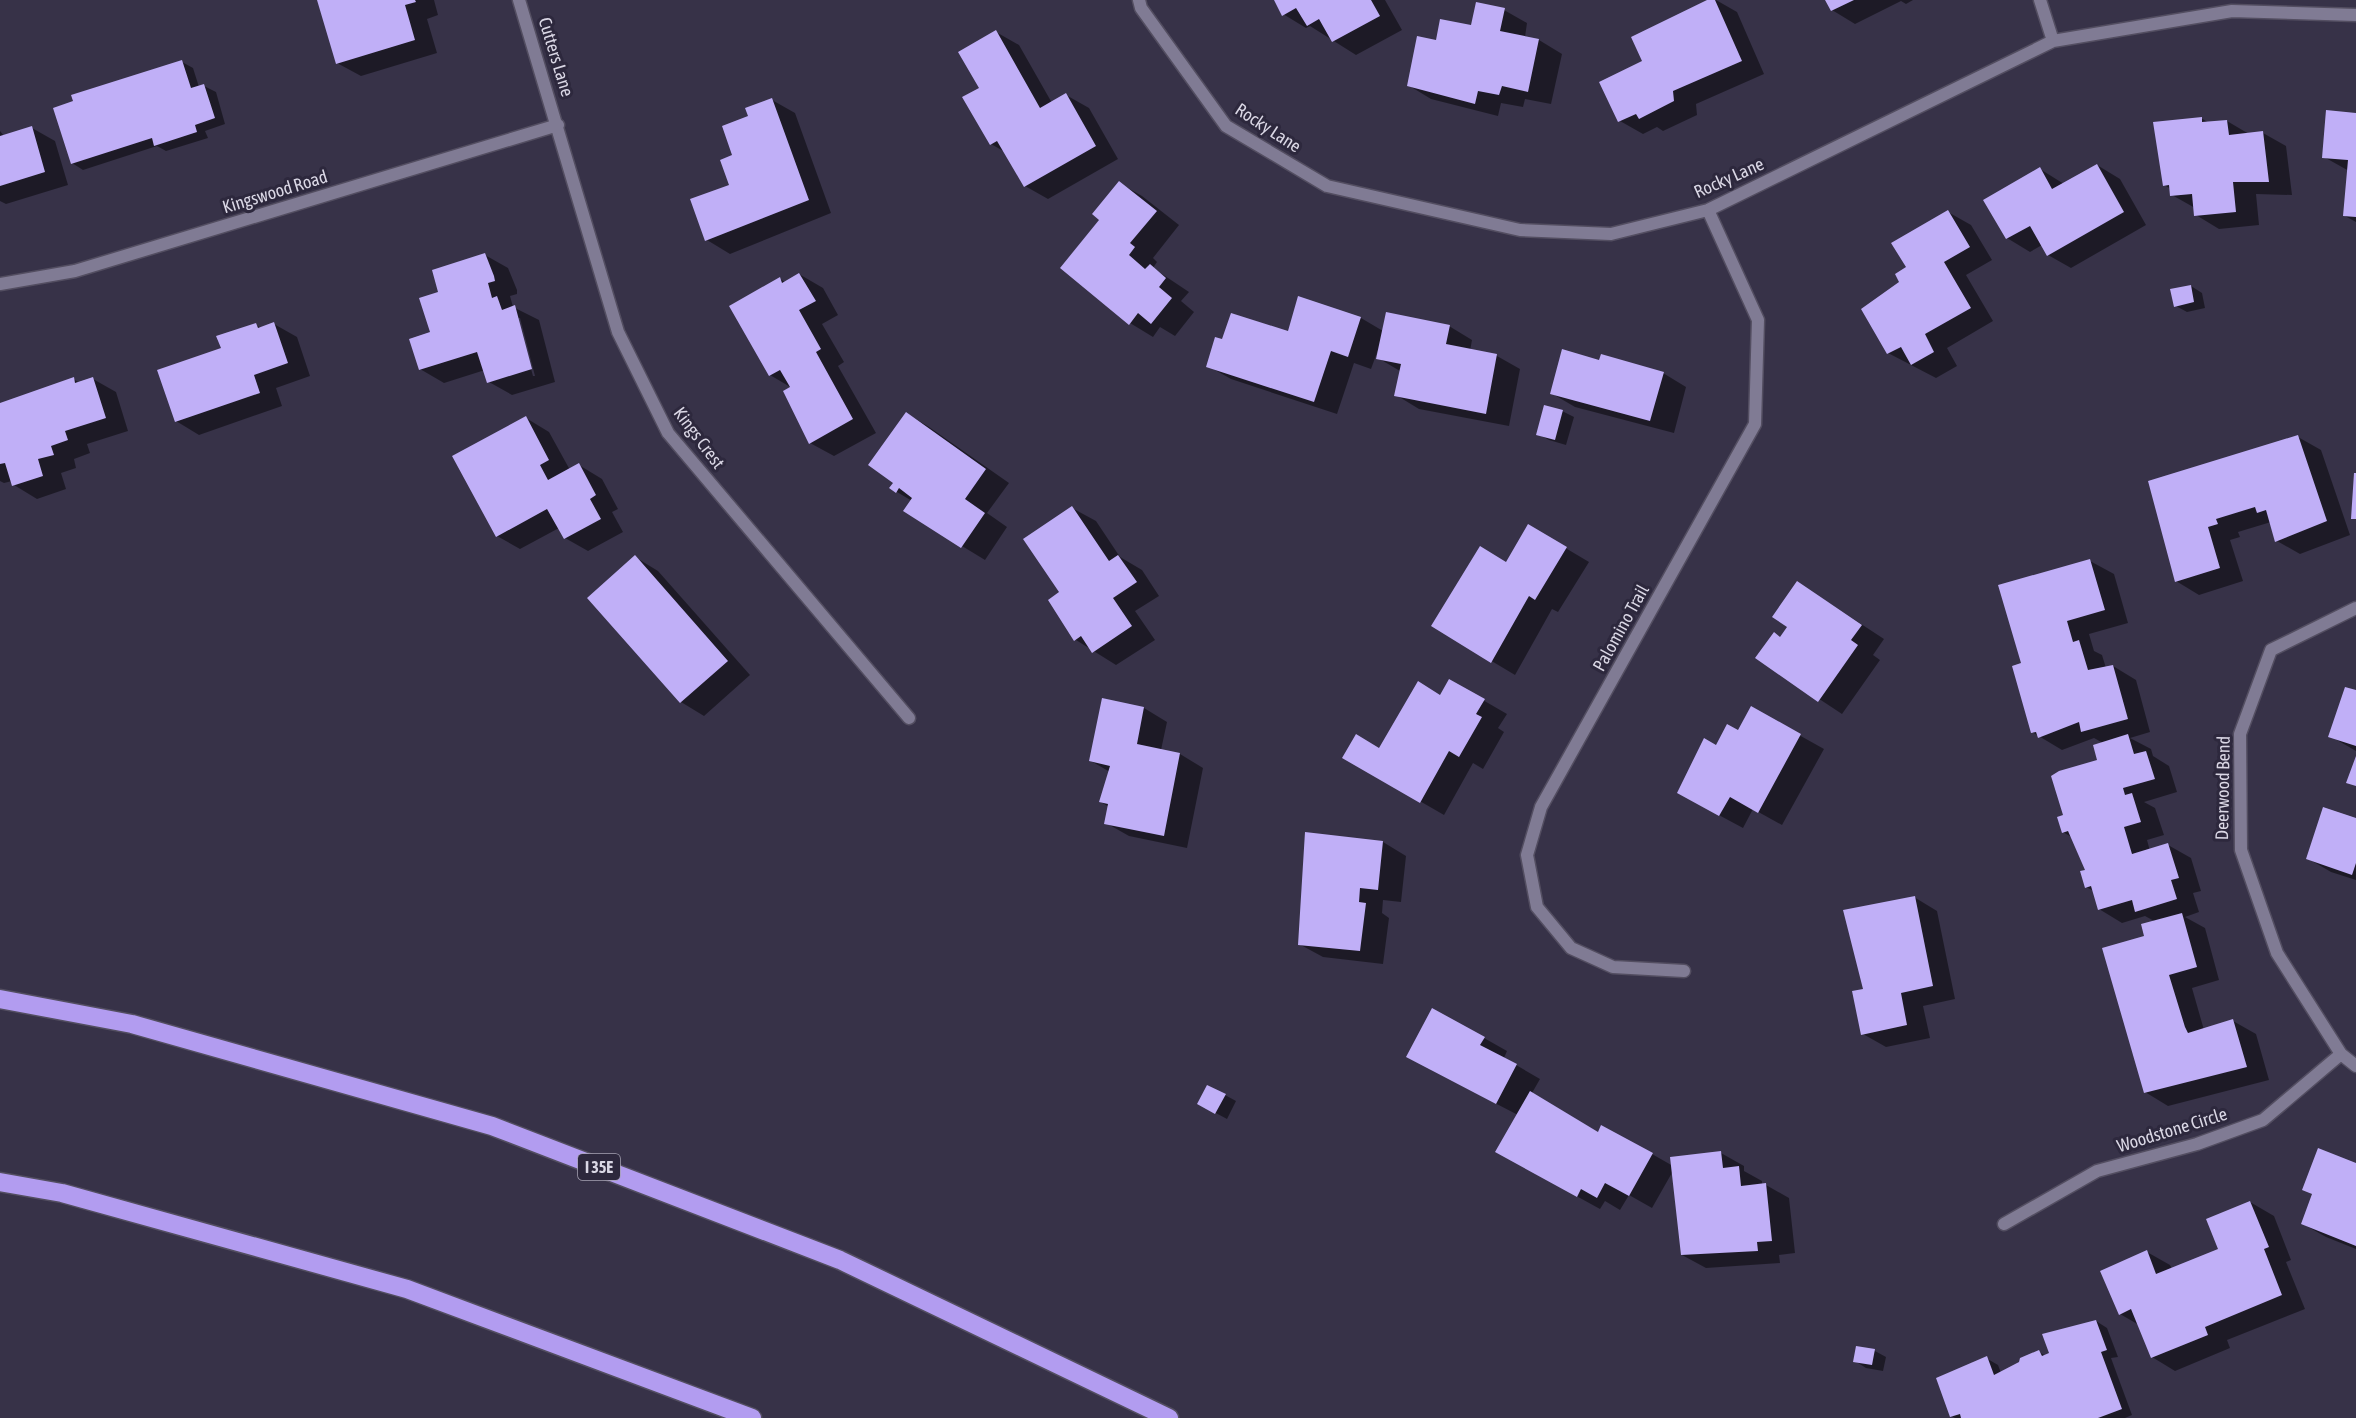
<svg xmlns="http://www.w3.org/2000/svg" width="2356" height="1418" viewBox="0 0 2356 1418" font-family="'Asap Condensed',sans-serif">
<style>
.shadow{fill:#0007;fill-rule:evenodd}
.building{fill:#c0aff7}
.lines{fill:none;stroke-linecap:round;stroke-linejoin:round}
.minor-casing{stroke:#534e61;stroke-width:15}
.motorway-casing{stroke:#534e61;stroke-width:21}
.minor{stroke:#807b94;stroke-width:12}
.motorway{stroke:#b29cf0;stroke-width:18}
.labels{text-anchor:middle;stroke-width:6;stroke-linejoin:round;paint-order:stroke}
.shield{fill:#2d283d;stroke:#a6a2b3;stroke-width:1.5}
.shield-label{font-size:16px;font-weight:bold;fill:#dad7e5}
.street-label{font-size:18px;fill:#dad7e5;stroke:#2d283d}
</style>
<rect width="100%" height="100%" fill="#373248"/>
<path class="shadow" d="M319 0H434L438 15 427 19 437 53 361 76 337 63Z
M1275 0H1385L1402 30 1356 55 1310 26 1306 28 1283 14Z
M1710 0H1716L1737 12 1764 74 1696 104 1697 115 1663 131 1657 127 1643 134 1620 121 1644 62Z
M1827 0H1913L1906 4 1901 1 1855 24 1832 10Z
M1504 10 1527 23 1525 37 1539 40 1562 54 1551 104 1525 99 1523 107 1501 103 1498 116 1431 99 1408 85 1437 42 1472 27Z
M996 32 1019 45 1052 103 1066 95 1089 108 1118 159 1048 199 1025 186 1005 152 991 144 981 89Z
M182 62 193 68 199 87 204 86 216 92 225 124 205 131 208 138 166 151 157 146 83 170 72 163Z
M772 100 795 113 831 213 730 254 707 240 692 200 731 186 734 156 750 117Z
M2356 114V222L2345 216 2349 171 2324 157Z
M2201 118 2209 123 2227 121 2249 134 2263 133 2286 146 2292 195 2256 194 2259 225 2219 229 2196 215 2195 208 2172 195 2171 189 2164 185Z
M32 128 55 141 68 185 6 204 0 201V131L4 136Z
M2097 165 2120 179 2146 225 2071 268 2048 255 2042 245 2030 252 2007 238 2040 169 2064 184Z
M1119 183 1142 196 1179 225 1153 258 1157 262 1153 268 1189 292 1181 301 1194 312 1175 336 1160 327 1153 337 1130 323 1101 220Z
M1948 212 1971 225 1992 260 1966 275 1993 321 1947 348 1957 366 1936 378 1888 353 1901 282 1908 268Z
M485 255 508 268 517 290V294L510 296 513 307 539 320 555 382 512 395 489 382 485 370 444 383 420 369 432 333 440 293ZM517 318H520L535 376H533Z
M799 274 823 288 838 315 822 324 844 362 838 366 876 433 834 456 810 443 792 388 770 375 780 279 785 282Z
M2191 286 2202 293 2205 308 2187 312 2176 306Z
M1299 298 1361 318 1383 331 1449 326 1472 340 1470 351 1497 356 1520 369 1509 426 1419 409 1396 395 1400 371 1378 358 1380 350H1378L1371 369 1354 363 1337 414 1231 379 1208 366 1223 341 1289 332Z
M274 324 297 337 310 376 276 388 282 406 199 435 176 421 223 349 255 325 262 328Z
M1600 361 1663 373 1686 387 1674 433 1575 407 1551 393Z
M73 379 80 383 93 379 116 392 128 431 87 444 90 453 74 459 76 468 61 473 66 489 37 499 14 485 12 481 4 483 0 481V405Z
M1562 411 1574 417 1566 445 1549 440 1538 434Z
M906 413 929 427 1009 483 987 513 1007 527 985 560 962 546 912 501 897 492 895 483Z
M526 418 549 432 570 470 579 465 602 479 618 509 612 512 623 532 588 551 565 538 559 528 520 549 497 536Z
M2298 437 2321 450 2350 535 2300 554 2277 541 2271 522 2238 532 2240 537 2230 540 2243 581 2199 595 2176 581 2150 482Z
M1072 508 1096 521 1120 557 1142 570 1159 596 1135 611 1155 640 1116 665 1076 640 1061 593Z
M1552 540 1589 562 1558 612 1552 609 1515 675 1433 626 1507 564Z
M635 557 658 571 750 675 704 716 681 702Z
M2090 561 2114 574 2128 623 2089 634 2094 651 2102 655 2106 668 2113 666 2136 680 2150 732 2130 738 2151 749 2153 756 2169 766 2177 792 2144 802 2155 808 2164 835 2147 840 2150 851 2168 845 2191 858 2201 891 2193 893 2199 912 2185 917 2205 928 2219 980 2192 988 2204 1030 2233 1021 2256 1034 2269 1080 2168 1106 2145 1092 2146 937 2156 922 2145 916 2122 923 2099 909 2094 891 2086 887 2087 871 2073 838 2063 832 2065 816 2099 761 2103 743 2094 738 2062 750 2032 732 2023 664Z
M1797 582 1884 639 1873 655 1880 660 1842 714 1757 658 1781 638 1789 627Z
M1450 681 1507 714 1498 728 1504 732 1483 769 1473 763 1444 815 1345 758 1380 750 1441 696Z
M2356 692V751L2330 736Z
M1144 708 1167 722 1161 750 1180 754 1203 768 1187 848 1129 836 1106 823 1109 807 1101 802 1110 772 1091 761Z
M1751 708 1824 749 1782 825 1753 809 1743 828 1702 806 1717 747 1738 732Z
M2356 820V880L2331 872 2307 858Z
M1383 842 1406 856 1401 902 1383 900 1382 913 1389 918 1383 964 1323 957 1299 944Z
M1914 897 1937 911 1955 999 1923 1006 1930 1038 1886 1047 1863 1034 1865 990Z
M1484 1038 1507 1051 1504 1058 1540 1079 1532 1093 1599 1133 1652 1154 1673 1166 1721 1153 1744 1166V1171L1762 1181V1185H1766L1789 1198 1795 1253 1779 1255 1780 1263 1706 1268 1682 1255 1673 1171 1652 1208 1629 1195 1620 1210 1605 1201 1600 1209 1520 1165 1518 1115 1431 1070Z
M1225 1095 1236 1101 1227 1119 1199 1104Z
M2356 1164V1249L2326 1237 2303 1224 2313 1195 2304 1189Z
M2250 1202 2274 1216 2291 1260 2286 1262 2305 1309 2227 1340 2230 1348 2175 1371 2152 1357 2139 1325 2120 1314 2147 1252 2170 1265 2172 1269 2220 1250Z
M2096 1321 2107 1328 2118 1357 2111 1358 2132 1415 2125 1418H1955L1952 1416 1986 1358 1998 1365 2001 1373 2039 1352 2046 1356 2051 1354Z
M1875 1351 1886 1357 1883 1371 1866 1368 1855 1361Z"/>
<path class="building" d="M317 0H415L416 2 405 5 415 40 336 64Z
M1274 0H1371L1380 16 1332 42 1319 19 1307 26 1296 8 1282 16Z
M1707 0H1715L1742 61 1673 91 1674 101 1639 119 1636 114 1618 122 1599 82 1642 61 1631 37Z
M1825 0H1854L1831 11Z
M1476 2 1505 8 1500 31 1539 39 1528 92 1502 86 1499 95 1478 91 1475 104 1407 86 1417 36 1436 40 1440 19 1471 25Z
M996 30 1040 108 1066 93 1096 146 1024 187 997 141 990 145 962 97 979 88 958 52Z
M182 60 191 88 204 84 215 118 195 125 197 132 154 146 152 138 71 164 53 108 73 101 71 95Z
M772 98 809 200 705 241 690 199 729 185 720 160 732 155 722 126 748 116 745 108Z
M2326 110 2356 113V217L2343 216 2348 160 2322 158Z
M2202 117V122L2227 120 2229 135 2263 131 2269 182H2233L2236 212 2194 216 2192 194 2170 196 2169 185 2163 186 2153 122Z
M32 126 45 172 0 186V136Z
M2097 164 2124 212 2047 256 2030 226 2006 239 1983 200 2040 167 2052 189Z
M1119 181 1157 211 1130 243 1135 247 1129 255 1145 269 1150 264 1166 278 1159 287 1172 298 1151 324 1138 313 1129 325 1060 268 1099 220 1092 214Z
M1948 210 1970 247 1944 262 1971 308 1925 334 1934 352 1911 365 1901 347 1887 354 1861 309 1899 282 1895 274 1906 267 1891 243Z
M485 253 494 276 495 281 488 283 492 298 497 296 502 310 515 305 532 369 487 383 477 352 419 370 409 339 430 332 419 298 438 292 432 270Z
M799 273 816 301 799 310 821 349 816 352 853 419 809 444 783 391 790 387 780 370 769 376 729 306 780 277 782 283Z
M2191 285 2194 302 2174 307 2170 289Z
M1298 296 1361 317 1348 357 1331 351 1314 402 1206 367 1215 337 1222 339 1231 313 1288 331Z
M1386 312 1450 325 1446 344 1497 354 1486 414 1394 396 1401 364 1376 359Z
M274 322 288 363 254 375 260 393 175 422 157 370 221 348 216 336 256 323 258 328Z
M1562 349 1599 360 1601 354 1664 372 1650 421 1550 394Z
M74 377 75 383 93 377 106 418 65 431 68 440 51 446 54 455 38 459 43 476 12 486 5 463 0 464V403Z
M1544 405 1563 410 1555 440 1536 435Z
M906 412 986 469 965 499 985 513 961 548 903 511 912 498 899 488 896 493 889 488 893 483 868 465Z
M526 416 549 460 540 465 548 480 579 463 596 495 590 499 601 519 564 539 547 509 496 537 452 456Z
M2298 435 2327 521 2275 542 2266 510 2257 513 2255 507 2216 519 2218 524 2208 527 2220 568 2175 582 2148 481Z
M2354 473H2356V519H2351Z
M1072 506 1109 561 1118 555 1137 582 1113 598 1132 626 1092 653 1081 636 1074 641 1048 600 1059 592 1023 539Z
M1528 524 1567 547 1535 600 1529 596 1491 663 1431 626 1480 546 1506 562Z
M635 555 728 661 680 703 587 598Z
M2090 559 2105 610 2067 621 2073 642 2079 640 2088 670 2113 665 2128 719 2081 732 2079 722 2038 738 2036 732 2031 733 2012 666 2021 663 1998 585Z
M1797 581 1862 625 1851 640 1858 645 1818 702 1755 658 1774 632 1780 637 1787 627 1772 617Z
M1449 679 1485 699 1476 714 1482 717 1459 757 1449 751 1420 803 1342 758 1356 734 1379 748 1418 681 1440 695Z
M2345 687 2356 690V746L2328 737Z
M1102 698 1144 707 1137 744 1180 753 1164 836 1104 824 1108 804 1099 802 1110 766 1089 761Z
M1751 706 1801 734 1758 813 1730 797 1719 816 1677 793 1704 738 1716 745 1727 724 1738 730Z
M2128 734 2134 754 2146 751 2155 779 2123 788 2125 795 2132 793 2141 822 2124 827 2132 854 2168 843 2179 878 2171 880 2177 899 2135 912 2132 900 2098 910 2091 886 2085 888 2080 871 2085 870 2068 831 2062 833 2057 817 2063 815 2051 776 2059 771 2097 760 2093 745Z
M2356 756V786L2346 783Z
M2323 807 2356 818V863L2352 875 2306 859Z
M1305 832 1383 841 1378 890 1360 888 1359 902 1366 903 1360 951 1298 945Z
M1915 896 1933 986 1901 993 1907 1025 1861 1035 1852 991 1863 989 1843 910Z
M2182 913 2197 967 2169 975 2185 1027 2188 1033 2233 1019 2247 1067 2144 1093 2102 948 2144 936 2141 924Z
M1432 1008 1485 1037 1480 1045 1517 1064 1496 1104 1406 1057Z
M1207 1085 1226 1094 1215 1114 1197 1104Z
M1530 1091 1598 1132 1601 1125 1653 1153 1629 1196 1605 1183 1597 1198 1581 1189 1577 1197 1495 1152Z
M2318 1148 2356 1163V1246L2301 1224 2312 1194 2302 1190Z
M1721 1151 1723 1168 1739 1166 1741 1186 1766 1183 1772 1241 1757 1242 1758 1251 1681 1255 1670 1157Z
M2250 1201 2269 1247 2264 1249 2282 1295 2205 1327 2208 1335 2151 1358 2131 1309 2119 1315 2100 1271 2147 1250 2156 1274 2218 1249 2206 1219Z
M2096 1320 2107 1350 2101 1352 2122 1409 2098 1418H1961L1960 1414 1950 1417 1936 1378 1987 1356 1994 1375 2019 1362 2020 1358 2039 1350 2042 1356 2049 1353 2042 1334Z
M1856 1346 1875 1349 1872 1365 1853 1362Z"/>
<g class="lines">
<defs>
<path id="minor" d="M519 0 618 332 668 433 909 718
M1139 0 1141 8 1226 126 1327 186 1520 230 1611 234 1708 210 2053 41 2232 11 2356 15
M2040 0 2053 41
M0 284 75 271 558 125
M2356 608 2271 650 2240 734 2241 850 2277 953 2341 1054 2356 1066
M1684 971 1613 967 1571 948 1537 907 1527 855 1541 807 1755 424 1758 320 1708 210
M2004 1224 2097 1171 2197 1144 2263 1120 2341 1054"/>
<path id="motorway" d="M0 999 132 1024 492 1126 840 1260 1169 1418
M0 1182 62 1193 407 1289 752 1418"/>
</defs>
<use href="#minor" class="minor-casing"/>
<use href="#motorway" class="motorway-casing"/>
<use href="#minor" class="minor"/>
<use href="#motorway" class="motorway"/>
</g>
<g class="labels">
<rect class="shield" x="578" y="1154" width="42" height="26" rx="4.5"/>
<g class="shield-label">
<text x="599" y="1173">I 35E</text>
</g>
<g class="street-label">
<text transform="translate(556 57) rotate(73)" y="6">Cutters Lane</text>
<text transform="translate(1268 128) rotate(33)" y="6">Rocky Lane</text>
<text transform="translate(1729 178) rotate(-24)" y="6">Rocky Lane</text>
<text transform="translate(275 192) rotate(-17)" y="6">Kingswood Road</text>
<text transform="translate(699 438) rotate(53)" y="6">Kings Crest</text>
<text transform="translate(1621 628) rotate(-61)" y="6">Palomino Trail</text>
<text transform="translate(2223 788) rotate(-89)" y="6">Deerwood Bend</text>
<text transform="translate(2172 1130) rotate(-17)" y="6">Woodstone Circle</text>
</g>
</g>
</svg>
